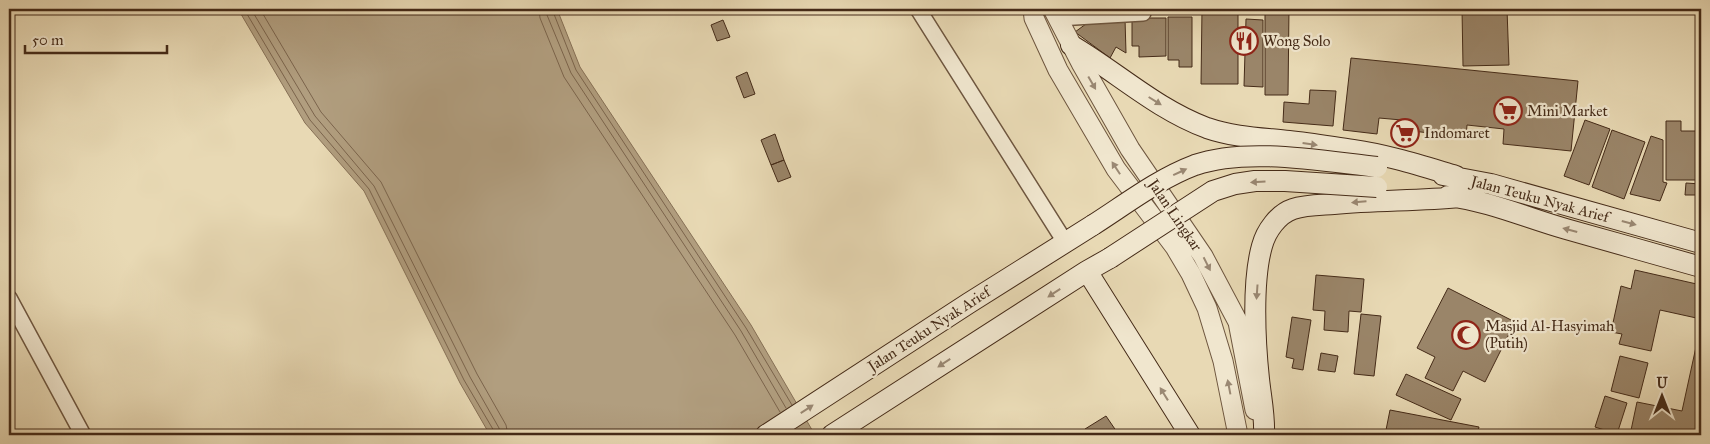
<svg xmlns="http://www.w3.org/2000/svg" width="1710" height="444" viewBox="0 0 1710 444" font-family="'IM FELL Great Primer',serif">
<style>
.water{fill:#b19e7f;stroke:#867056}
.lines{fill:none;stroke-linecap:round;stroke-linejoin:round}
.shore{stroke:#7b644c;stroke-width:1}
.building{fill:#9a8569;stroke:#452b18}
.minor-casing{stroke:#6e563f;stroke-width:18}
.tertiary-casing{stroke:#6e563f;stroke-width:21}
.secondary-casing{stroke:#452b18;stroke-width:22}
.minor{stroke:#f0e6ce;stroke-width:15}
.tertiary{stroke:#f0e6ce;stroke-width:19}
.secondary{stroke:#f0e6ce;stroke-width:20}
.secondary-bridge-casing{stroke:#452b18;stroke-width:22;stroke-linecap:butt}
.secondary-bridge{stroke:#f0e6ce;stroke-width:20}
.oneway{fill:#9a8873}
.labels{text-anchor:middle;stroke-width:4.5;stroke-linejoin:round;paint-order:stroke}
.poi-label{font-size:15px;fill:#452b18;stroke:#f0e6ce;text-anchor:start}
.street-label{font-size:15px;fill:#452b18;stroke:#f0e6ce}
</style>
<rect width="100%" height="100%" fill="#e8d9b4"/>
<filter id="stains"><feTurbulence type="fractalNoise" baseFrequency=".004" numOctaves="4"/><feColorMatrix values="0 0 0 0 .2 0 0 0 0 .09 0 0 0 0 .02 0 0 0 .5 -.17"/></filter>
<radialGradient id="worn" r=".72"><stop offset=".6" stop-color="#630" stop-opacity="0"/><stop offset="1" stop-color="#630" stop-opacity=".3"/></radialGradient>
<path class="water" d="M238 9H557L580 67 751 325 815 435H490L460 383 364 191 305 123Z"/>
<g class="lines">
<path class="shore" d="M244 9 310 120 369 189 464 380 494 431V435
M251 9 315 116 374 186 470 377 499 428 500 435
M260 9 321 112 381 182 477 374 506 425 508 435
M539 9 540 18 564 77 735 335 780 412
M546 9 547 15 571 73 741 331 786 408
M552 9 576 70 746 328 792 405"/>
</g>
<path class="building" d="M1202 9H1238V84H1201Z
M1265 9H1289L1288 95H1265Z
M1462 9H1507L1509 65 1463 66Z
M1168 17H1192V67H1179V60H1168Z
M1132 18H1166V56L1139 57V46H1132Z
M1125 19 1126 53 1116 47 1110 58 1075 32 1090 21Z
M1246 19 1263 20V87L1244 86Z
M723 20 730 37 717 41 711 25Z
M1351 58 1578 81 1571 151 1503 144 1504 129 1467 125 1466 137 1412 131 1413 121 1379 118 1377 134 1343 130Z
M747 72 755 94 744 98 736 77Z
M1310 90 1336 91 1333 126 1283 122 1284 102 1309 104Z
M1585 120 1610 129 1589 185 1564 176Z
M1666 121H1681V131H1701V180H1666Z
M1612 130 1645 142 1624 199 1592 187Z
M775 134 784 160 771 165 761 140Z
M1651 136 1663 140V182L1667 183 1660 201 1630 194Z
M784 160 791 177 778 182 771 165Z
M1686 183 1701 184V195H1685Z
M1635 270 1701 285V319L1660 310 1651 351 1619 344 1622 334 1611 332 1621 286 1631 289Z
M1316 275 1364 279 1361 312 1349 311 1348 332 1324 330 1325 311 1313 310Z
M1448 288 1515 322 1485 382 1463 371 1453 391 1425 378 1435 357 1417 348Z
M1361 314 1381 316 1374 376 1354 374Z
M1292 317 1311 320 1303 370 1292 368 1294 359 1286 357Z
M1701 324V435H1630L1637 402 1682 411Z
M1321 353 1338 356 1335 372 1318 370Z
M1620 356 1648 363 1639 398 1611 391Z
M1406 374 1461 399 1451 420 1396 395Z
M1605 396 1627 403 1617 434 1595 427Z
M1390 410 1479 427 1477 435H1385Z
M1106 416 1119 435H1089L1085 429Z"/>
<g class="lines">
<defs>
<path id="minor" d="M918 9 1065 242
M1058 18 1143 13V9
M9 298 83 435"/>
<path id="tertiary" d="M1033 9 1034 18 1058 70 1116 169 1175 247 1191 274 1207 308 1223 361 1238 435
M1053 9 1081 63 1130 149 1203 256 1238 322 1255 410"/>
<path id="secondary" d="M1071 45C1117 72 1156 109 1207 128 1233 137 1262 138 1289 141 1310 143 1332 147 1353 150 1388 155 1422 166 1456 176
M1443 175 1491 184 1701 243
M1448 196C1489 201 1527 218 1566 229 1611 242 1656 254 1701 267
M1087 271 1190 435
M766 435 969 303 1093 225
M832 435 1087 271 1110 258
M1264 435C1265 416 1261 398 1259 379 1255 342 1252 281 1262 246 1266 231 1278 214 1293 209 1305 205 1321 205 1334 204 1376 200 1418 201 1460 197"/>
</defs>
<use href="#minor" class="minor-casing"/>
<use href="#tertiary" class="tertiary-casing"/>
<use href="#secondary" class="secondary-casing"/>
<use href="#minor" class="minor"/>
<use href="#tertiary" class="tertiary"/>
<use href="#secondary" class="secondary"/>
<defs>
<path id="secondary-bridge" d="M1093 225C1126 204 1158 179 1195 165 1247 147 1322 161 1377 167
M1110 258 1213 191 1235 184 1255 181H1285L1377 187"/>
</defs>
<use href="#secondary-bridge" class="secondary-bridge-casing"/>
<use href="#secondary-bridge" class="secondary-bridge"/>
</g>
<defs><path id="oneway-solid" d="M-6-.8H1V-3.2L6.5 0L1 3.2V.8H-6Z" transform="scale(1.25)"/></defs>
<g class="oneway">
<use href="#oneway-solid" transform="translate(1092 83) rotate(60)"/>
<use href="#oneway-solid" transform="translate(1155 101) rotate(32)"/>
<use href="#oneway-solid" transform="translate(1310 144) rotate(8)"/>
<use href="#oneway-solid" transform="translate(1116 168) rotate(-123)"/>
<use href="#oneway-solid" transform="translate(1180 172) rotate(-25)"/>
<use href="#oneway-solid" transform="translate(1258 182) rotate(177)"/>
<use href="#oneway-solid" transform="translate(1359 202) rotate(175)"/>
<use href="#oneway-solid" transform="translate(1629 223) rotate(15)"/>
<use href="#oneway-solid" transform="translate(1570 230) rotate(-165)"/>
<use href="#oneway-solid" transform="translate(1207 264) rotate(63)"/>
<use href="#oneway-solid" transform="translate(1257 292) rotate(94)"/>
<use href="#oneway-solid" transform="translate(1054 293) rotate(147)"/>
<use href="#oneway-solid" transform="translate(944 363) rotate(147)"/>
<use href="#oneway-solid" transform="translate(1229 387) rotate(-101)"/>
<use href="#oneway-solid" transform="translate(1164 394) rotate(-122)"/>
<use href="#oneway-solid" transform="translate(807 409) rotate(-33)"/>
</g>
<defs>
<symbol id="restaurant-ring" viewBox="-11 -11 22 22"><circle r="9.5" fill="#f0e6ce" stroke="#8f2418" stroke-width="1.5"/><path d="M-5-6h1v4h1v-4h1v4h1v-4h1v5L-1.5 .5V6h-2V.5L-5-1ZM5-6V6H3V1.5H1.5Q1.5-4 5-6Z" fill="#8f2418"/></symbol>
<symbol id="supermarket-ring" viewBox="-11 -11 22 22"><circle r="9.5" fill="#f0e6ce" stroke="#8f2418" stroke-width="1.5"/><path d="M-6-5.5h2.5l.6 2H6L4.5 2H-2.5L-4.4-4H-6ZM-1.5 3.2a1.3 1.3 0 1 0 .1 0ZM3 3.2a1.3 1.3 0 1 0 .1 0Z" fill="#8f2418"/></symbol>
<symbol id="mosque-ring" viewBox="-11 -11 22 22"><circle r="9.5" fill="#f0e6ce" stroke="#8f2418" stroke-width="1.5"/><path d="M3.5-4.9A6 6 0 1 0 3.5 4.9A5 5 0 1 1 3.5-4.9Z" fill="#8f2418"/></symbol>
</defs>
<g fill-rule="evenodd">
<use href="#restaurant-ring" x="1228" y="25" width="32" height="32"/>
<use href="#supermarket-ring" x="1492" y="95" width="32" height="32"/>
<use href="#supermarket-ring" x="1389" y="117" width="32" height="32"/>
<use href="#mosque-ring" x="1450" y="319" width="32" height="32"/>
</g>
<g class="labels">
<g class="poi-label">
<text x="1263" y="46">Wong Solo</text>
<text x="1527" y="116">Mini Market</text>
<text x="1424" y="138">Indomaret</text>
<text x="1485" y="331">Masjid Al-Hasyimah<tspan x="1485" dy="17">(Putih)</tspan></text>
</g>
<g class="street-label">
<text transform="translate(1540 199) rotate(15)" y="5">Jalan Teuku Nyak Arief</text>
<text transform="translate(1175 215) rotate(56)" y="5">Jalan Lingkar</text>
<text transform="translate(929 329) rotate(-33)" y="5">Jalan Teuku Nyak Arief</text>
</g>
</g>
<rect width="1710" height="444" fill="none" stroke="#e8d9b4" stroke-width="30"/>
<rect x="10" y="10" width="1690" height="424" fill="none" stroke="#452b18" stroke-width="2.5"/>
<rect x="15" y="15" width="1680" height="414" fill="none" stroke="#452b18"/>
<g transform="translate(1662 396)" stroke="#f0e6ce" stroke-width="4" paint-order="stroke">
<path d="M0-4L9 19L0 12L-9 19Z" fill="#452b18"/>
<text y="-8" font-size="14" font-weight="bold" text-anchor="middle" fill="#452b18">U</text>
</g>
<path d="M25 45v8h142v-8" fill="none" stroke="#452b18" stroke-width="2.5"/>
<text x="32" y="45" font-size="15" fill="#452b18" stroke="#f0e6ce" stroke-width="4" paint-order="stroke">50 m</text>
<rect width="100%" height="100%" filter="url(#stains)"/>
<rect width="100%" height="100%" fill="url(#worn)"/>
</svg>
